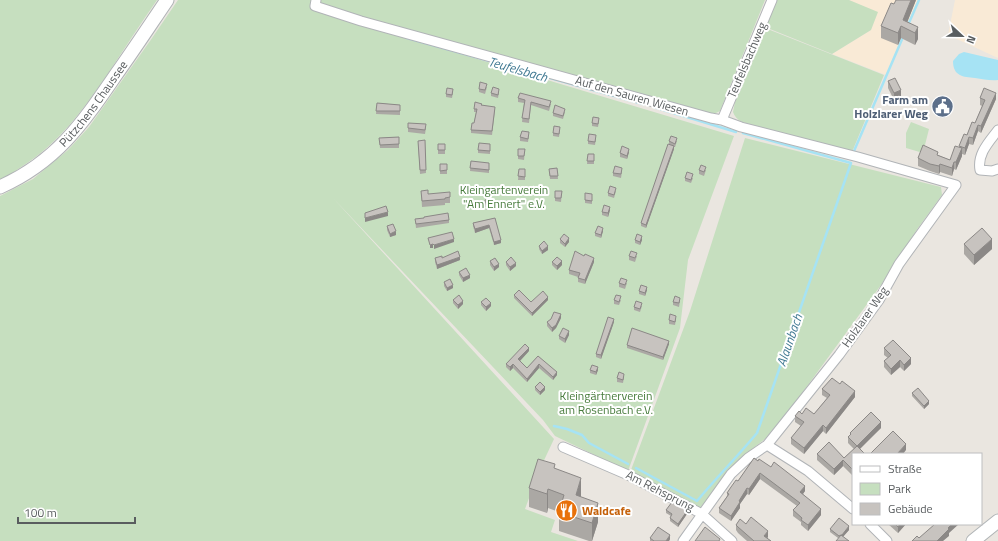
<svg xmlns="http://www.w3.org/2000/svg" width="998" height="541" viewBox="0 0 998 541" font-family="'Titillium Web',sans-serif">
<style>
.commercial{fill:#f9ead6}
.green{fill:#c6dfbf}
.water{fill:#a6e3f4}
.lines{fill:none;stroke-linecap:round;stroke-linejoin:round}
.stream{stroke:#a6e3f4;stroke-width:2.5}
.street-casing{stroke:#b1b4b7;stroke-width:11}
.secondary-casing{stroke:#b0b4b6;stroke-width:15}
.street{stroke:#fff;stroke-width:9}
.secondary{stroke:#fff;stroke-width:13}
.wall{fill:#aba8a4}
.shaded-wall{fill:#8b8886}
.building{fill:#c7c3bf;stroke:#8b8886}
.labels{text-anchor:middle;stroke-width:4;stroke-linejoin:round;paint-order:stroke}
.street-label{font-size:12px;fill:#595d5f;stroke:#fff}
.service-label{font-size:12px;font-weight:bold;fill:#4e5e75;stroke:#fff;text-anchor:end}
.park-label{font-size:12px;fill:#477b3c;stroke:#fff}
.food-label{font-size:12px;font-weight:bold;fill:#c56008;stroke:#fff;text-anchor:start}
.water-label{font-size:13px;font-style:italic;fill:#417a93;stroke:#fff}
</style>
<rect width="100%" height="100%" fill="#eae6e0"/>
<path class="commercial" d="M849 0H918L886 75 832 54 871 30 877 13Z
M955 0H998V58L948 35Z"/>
<path class="green" d="M0 0H157C141 23 126 46 111 69 85 107 61 142 21 167 14 172 7 177 0 180Z
M178 0H315L347 20 734 136 688 260 680 328 628 471 555 436 543 420 333 198 554 439 539 471 525 509 555 520 551 532 578 541H0V196L33 179 68 150 89 127 150 41Z
M318 0H765L720 111 714 114 316 5Z
M776 0H849L878 12 871 30 832 54 765 27Z
M765 28 884 75 852 152 742 122C737 119 735 117 733 112L735 102Z
M911 122 929 129 923 153 906 148V133Z
M745 138 941 187 942 195 918 228 881 285 797 400 765 439 747 453 728 472 700 508 628 478 690 311Z"/>
<path class="water" d="M964 52 998 60V80C990 81 983 79 975 78 963 77 953 76 953 61L959 54Z"/>
<g class="lines">
<path class="stream" d="M908 25 919 0
M407 38 643 104
M654 107 736 132
M854 151 903 37
M554 426 567 429 582 435 589 443 628 464
M636 468 697 501C716 478 738 456 757 433L851 163 743 133"/>
<defs>
<path id="street" d="M316 0 315 6 361 21 711 118 722 120 741 127 858 157 956 185 899 264 879 300 839 355 767 445 748 458 731 474 683 541
M722 120 772 0
M998 130C989 142 977 154 980 170L992 171 998 169
M767 445 808 471 853 509
M563 447 628 475 702 514 732 541
M870 524 887 541"/>
<g id="secondary">
<path id="s1" d="M0 187C56 162 82 124 115 76 133 51 150 25 167 0"/>
<path d="M973 541 998 521"/>
</g>
</defs>
<use href="#street" class="street-casing"/>
<use href="#secondary" class="secondary-casing"/>
<use href="#street" class="street"/>
<use href="#secondary" class="secondary"/>
</g>
<path class="wall" d="M916 0 907 22 918 27V39L915 45 901 38 898 45 881 38V26Z
M888 81 901 97 894 100 888 88Z
M487 87 485 94 479 92V89Z
M453 92 452 98 446 97V94Z
M499 92 498 98 491 96V93Z
M518 98 551 104 549 111 531 105 529 123 522 122 524 103 518 102Z
M980 98 996 99 981 133 978 131 973 145 969 144 965 155 962 154V156L956 170 954 169 952 176 940 172 939 174 930 171 918 166V158L938 155 950 160 975 123 982 106 980 105Z
M377 103 400 105V115L376 114Z
M482 105 495 110 492 135 471 133V130L474 123 476 112H474V109Z
M565 112 563 119 553 116V113Z
M599 121 598 127 592 126V123Z
M408 123 426 128 425 134 408 132Z
M560 130 559 137 553 136V133Z
M529 135 528 142 520 141V137Z
M399 137V148H380L379 138Z
M596 138 595 145 588 144V141Z
M425 140 426 173 420 174 418 144Z
M669 141H677L675 147H674V149L646 228 641 226V223L669 144Z
M438 144H445V154H438Z
M490 144V154L478 153V150Z
M518 149H525L524 160 518 159Z
M629 152 627 159 620 157V153Z
M588 154H594V164H587Z
M471 161 489 166V173L470 171Z
M440 164H447V174H440Z
M557 168 558 179H550L549 169Z
M519 169H525V180H518Z
M699 170H706L704 176 699 174Z
M622 171 621 178 613 176V173Z
M685 178H693L691 183 685 181Z
M421 191 428 194 450 197V203H445V205L422 207Z
M555 191H562L561 202 555 201Z
M616 191 614 198 608 196V193Z
M592 194V204L585 203V200Z
M485 200 492 206V209L486 210Z
M610 210 608 217 602 215V212Z
M495 218 501 243 494 245 489 228 475 233 473 226V223Z
M415 219 449 220V223L416 228Z
M387 226 396 235 390 237 387 230Z
M603 231 601 238 595 236V233Z
M560 239 569 242 565 247 560 243Z
M635 240H642L640 245 635 243Z
M964 244 992 249 974 265 964 254Z
M539 246 548 250 542 254 539 249Z
M629 256H637L635 262 629 260Z
M435 258H442L460 260 437 269 435 262Z
M490 261 499 267 494 271 490 265Z
M506 262 516 266 510 271 506 265Z
M552 262 562 265 557 270 552 265Z
M594 262 585 284 578 282V277L569 274V270Z
M459 272 470 278 463 282 459 275Z
M444 282 453 288 447 291 444 286Z
M619 283H627L625 289 619 287Z
M647 290 645 296 639 294V291Z
M514 295 531 302 548 300 532 316 514 298Z
M453 300 463 304 458 309 453 303Z
M614 300H621L619 305 614 304Z
M680 301 679 307 673 305V302Z
M481 302 491 306 486 311 481 305Z
M642 306 640 312 634 310V307Z
M561 318 556 328 552 332 547 326V322L551 319Z
M676 319 675 325 669 324V320Z
M614 322 601 359 596 357V354Z
M569 335 565 343 559 339V336Z
M669 344 663 360 627 348V345Z
M884 348 911 364 904 371 900 367 891 375 884 367V361L888 358 884 355Z
M529 351 520 361 527 368 538 356 557 375 553 380 539 368 527 382 513 368 510 371 506 367V364Z
M590 370H598L596 375 590 373Z
M624 377 623 383 617 382V378Z
M535 387 545 390 540 395 535 390Z
M822 389 855 397 826 434 823 431 804 454 791 444V438L801 426 795 422V416L802 414H814L827 398 822 395Z
M912 393 929 404 924 409 912 396Z
M881 428 853 454V476L843 466 834 475 817 460V454L844 458 854 449 848 443V437L850 435V433Z
M754 458 805 491 803 494 821 515 808 531 801 525V522L793 516V510L797 506 760 479 749 495 747 494 740 504V508L731 521 719 513V508L727 496V493L738 481Z
M555 469 581 497 598 522 592 541H589L559 531V512L548 508 547 513 529 507V488Z
M853 483V491L852 490V484Z
M666 510 687 514 678 527 670 521V518L671 516 666 513Z
M746 524 768 537 767 538 771 541H747L738 533 736 530V525Z
M888 524H906L898 533Z
M830 529 849 530 843 537 838 538 830 532Z
M650 538 670 539 669 541H650Z"/>
<path class="shaded-wall" d="M911 0H916L905 28 903 20Z
M901 26V38L898 45V33Z
M918 27V39L915 45V33Z
M901 90V97L894 100V93Z
M996 93V99L981 133V126Z
M978 125V131L973 145V138Z
M969 137V144L965 155V148Z
M674 146V149L646 228V225Z
M962 148V156L956 170V162Z
M629 149V152L627 159V156Z
M954 162V169L952 176V168Z
M940 164V172L939 174V166Z
M610 207V210L608 217V213Z
M388 212V216L365 222V218Z
M489 225V228L475 233V229Z
M603 228V231L601 238V235Z
M396 231V235L390 237V234Z
M642 236V240L640 245V242Z
M569 238V242L565 247V244Z
M454 239V242L434 249V245Z
M992 239V249L974 265V255Z
M501 240V243L494 245V242Z
M433 244V248H430V245Z
M548 246V250L542 254V251Z
M460 257V260L437 269V265Z
M594 258V262L585 284V280Z
M562 261V265L557 270V266Z
M516 263V266L510 271V267Z
M499 264V267L494 271V267Z
M470 275V278L463 282V278Z
M453 285V288L447 291V288Z
M647 287V290L645 296V293Z
M548 297V300L532 316V313Z
M463 301V304L458 309V305Z
M491 303V306L486 311V307Z
M561 314V318L556 328 552 332V328Z
M614 319V322L601 359V355Z
M569 331V335L565 343V339Z
M669 341V344L663 360V357Z
M529 348V351L518 363V359Z
M911 358V364L904 371V365Z
M900 360V367L891 375V369Z
M513 364V368L510 371V367Z
M539 364V368L527 382V379Z
M598 367V370L596 375V372Z
M557 372V375L553 380V377Z
M545 387V390L540 395V392Z
M855 391V397L826 434V428Z
M929 401V404L924 409V406Z
M881 422V428L857 452V446Z
M823 425V431L804 454V448Z
M906 444V450L903 454H897Z
M843 460V466L834 475V469Z
M760 473V479L749 495V489Z
M581 478V497L576 495Z
M805 486V491L800 498V492Z
M747 488V494L740 504V508L731 521V516L739 501Z
M548 489V508L547 513V494Z
M598 503V522L592 541V523Z
M821 509V515L808 531V525Z
M687 511V514L678 527V524Z
M900 524H906L898 533V527Z
M952 524H959L949 533V536L943 541H937L948 528Z
M849 526V530L840 540V537Z
M768 531V537L765 541 764 536Z
M670 535V539L669 541H666Z"/>
<path class="building" d="M896 0H911L903 20 918 27 915 33 901 26 898 33 881 26 891 3 894 4Z
M895 78 901 90 894 93 888 81Z
M480 82 487 84 485 90 479 89Z
M493 87 499 89 498 95 491 93Z
M447 88 453 89 452 95 446 94Z
M984 88 996 93 981 126 978 125 973 138 969 137 965 148 959 146 964 134 967 135 972 122 975 123 985 100 980 98Z
M520 93 551 101 549 107 531 102 529 119 522 118 525 100 518 98Z
M475 102 482 104 481 105 495 107 492 131 471 130 472 123H474L477 109H474Z
M377 103 400 105V111H376Z
M555 105 565 109 563 116 553 113Z
M593 117 599 118 598 124 592 123Z
M408 123 426 124 425 130 408 128Z
M554 126 560 127 559 134 553 133Z
M522 131 529 132 528 139 520 137Z
M589 134 596 135 595 142 588 141Z
M671 136 677 138 675 144 669 141Z
M399 137V144L380 145 379 138Z
M425 140 426 170H420L418 141Z
M479 143 490 144V151L478 150Z
M438 144H445V150H438Z
M668 144 674 146 646 225 641 223Z
M923 145 938 152 937 155 950 160 955 146 962 148 956 162H954L952 168 940 164 939 166 930 164 918 158Z
M622 146 629 149 627 156 620 153Z
M518 149H525L524 156H518Z
M588 154H594V161H587Z
M471 161 489 163V170L470 168Z
M440 164H447V170L440 171Z
M701 165 706 167 704 172 699 170Z
M615 166 622 168 621 174 613 173Z
M557 168 558 176H550L549 169Z
M519 169H525V177L518 176Z
M687 172 693 174 691 180 685 178Z
M610 186 616 188 614 195 608 193Z
M428 190V194L450 192V197L445 198V199L422 201 421 191Z
M555 191H562L561 198H555Z
M585 193 592 194V201L585 200Z
M491 199 492 206 486 207 485 200Z
M604 205 610 207 608 213 602 212Z
M386 206 388 212 365 218V213Z
M448 213 449 220 416 224 415 219 424 218V217Z
M495 218 501 240 494 242 489 225 475 229 473 223Z
M393 224 396 231 390 234 387 226Z
M598 226 603 228 601 235 595 233Z
M982 228 992 239 974 255 964 244Z
M452 232 454 239 434 245 433 244 430 245 428 238Z
M564 234 569 238 565 244 560 239Z
M637 234 642 236 640 242 635 240Z
M544 241 548 246 542 251 539 246Z
M458 251 460 257 437 265 435 258 442 256V258Z
M575 251 584 256 585 254 594 258 585 280 578 278 580 273 569 270Z
M631 251 637 253 635 258 629 256Z
M511 257 516 263 510 267 506 262Z
M557 257 562 261 557 266 552 262Z
M495 258 499 264 494 267 490 261Z
M466 268 470 275 463 278 459 272Z
M621 278 627 280 625 285 619 283Z
M450 279 453 285 447 288 444 282Z
M641 285 647 287 645 293 639 291Z
M519 290 531 302 543 291 548 297 532 313 514 295Z
M459 295 463 301 458 305 453 300Z
M616 295 621 296 619 302 614 300Z
M675 296 680 298 679 303 673 302Z
M486 298 491 303 486 307 481 302Z
M636 301 642 303 640 309 634 307Z
M554 312 561 314 556 325 552 328 547 322 551 319Z
M670 314 676 316 675 322 669 320Z
M608 317 614 319 601 355 596 354Z
M563 328 569 331 565 339 559 336Z
M632 328 669 341 663 357 627 345Z
M893 340 911 358 904 365 900 360 891 369 884 361 891 355 884 348Z
M525 344 529 348 518 359 527 368 538 356 557 372 553 377 539 364 527 379 513 364 510 367 506 364Z
M592 365 598 367 596 372 590 370Z
M619 372 624 374 623 380 617 378Z
M832 378 840 384 842 381 855 391 826 428 823 425 804 448 791 438 804 422 795 416 799 411 802 414 806 408 814 414 830 395 822 389Z
M540 382 545 387 540 392 535 387Z
M918 388 929 401 924 406 912 393Z
M871 412 881 422 857 446 865 454H853V470L843 460 834 469 817 454 829 442 844 458 857 446 848 437 851 434 850 433Z
M893 431 906 444 897 454H870Z
M754 458 758 461 759 459 771 467 774 462 805 486 800 492 821 509 808 525 801 520 802 518 793 510 800 503 760 473 749 489 747 488 739 501 740 502 731 516 719 508 729 494 727 493 731 487 736 480 738 481Z
M538 459 555 464 554 468 581 478 576 495 598 503 592 523 559 512 564 495 548 489 547 494 529 488Z
M672 502 687 511 678 524 670 518 672 514 666 510Z
M751 517 768 531 764 536 771 541H754L738 527 736 525 740 519 746 524Z
M839 518 849 526 842 535H841L839 536 830 529Z
M895 524H900L898 527Z
M935 524H952L948 528 949 529 937 541H912L917 536 919 538Z
M658 527 670 535 666 541H654L650 538Z
M705 527 720 539 719 541H695Z
M841 535 849 541H836Z"/>
<defs>
<symbol id="civic-disc" viewBox="-11 -11 22 22"><circle r="9.5" fill="#5c6f8a" stroke="#fff"/><path d="M-.6-6.5H3V-4.5H.6V-3L4-1V1h2V6H-6V1h2V-1L-.6-3ZM-1.2 2.5V6h2.4V2.5Z" fill="#fff"/></symbol>
<symbol id="restaurant-disc" viewBox="-11 -11 22 22"><circle r="9.5" fill="#e8710a" stroke="#fff"/><path d="M-5-6h1v4h1v-4h1v4h1v-4h1v5L-1.5 .5V6h-2V.5L-5-1ZM5-6V6H3V1.5H1.5Q1.5-4 5-6Z" fill="#fff"/></symbol>
</defs>
<g fill-rule="evenodd">
<use href="#civic-disc" x="930" y="94" width="25" height="25"/>
<use href="#restaurant-disc" x="554" y="498" width="25" height="25"/>
</g>
<g class="labels">
<g class="street-label">
<text transform="translate(747 60) rotate(-67)" y="4">Teufelsbachweg</text>
<text transform="translate(632 96) rotate(16)" y="4">Auf den Sauren Wiesen</text>
<text dy="4" stroke="none"><textPath href="#s1" startOffset="127">Pützchens Chaussee</textPath></text>
<text transform="translate(865 317) rotate(-55)" y="4">Holzlarer Weg</text>
<text transform="translate(660 491) rotate(27)" y="4">Am Rehsprung</text>
</g>
<g class="service-label">
<text x="928" y="104">Farm am<tspan x="928" dy="14">Holzlarer Weg</tspan></text>
</g>
<g class="park-label">
<text x="504" y="194">Kleingartenverein<tspan x="504" dy="14">"Am Ennert" e.V.</tspan></text>
<text x="606" y="400">Kleingärtnerverein<tspan x="606" dy="14">am Rosenbach e.V.</tspan></text>
</g>
<g class="food-label">
<text x="582" y="515">Waldcafe</text>
</g>
<g class="water-label">
<text transform="translate(518 69) rotate(16)" y="5">Teufelsbach</text>
<text transform="translate(789 340) rotate(-71)" y="5">Alaunbach</text>
</g>
</g>
<rect x="852" y="453" width="130" height="72" fill="#ffffff" stroke="#bdbebf"/>
<rect x="860" y="466" width="20" height="6" fill="#ffffff" stroke="#bdbebf"/>
<text x="888" y="473" font-size="12" fill="#595d5f">Straße</text>
<rect x="860" y="483" width="20" height="12" fill="#c6dfbf" stroke="#bdbebf"/>
<text x="888" y="493" font-size="12" fill="#595d5f">Park</text>
<rect x="860" y="503" width="20" height="12" fill="#c7c3bf" stroke="#bdbebf"/>
<text x="888" y="513" font-size="12" fill="#595d5f">Gebäude</text>
<g transform="translate(962 36) rotate(112)" stroke="#ffffff" stroke-width="3" paint-order="stroke">
<path d="M0-3L7 15L0 10L-7 15Z" fill="#595d5f"/>
<text y="-6" font-size="11" font-weight="bold" text-anchor="middle" fill="#595d5f">N</text>
</g>
<path d="M18 517v6h117v-6" fill="none" stroke="#595d5f" stroke-width="2"/>
<text x="24" y="517" font-size="12" fill="#595d5f" stroke="#ffffff" stroke-width="3" paint-order="stroke">100 m</text>
</svg>
